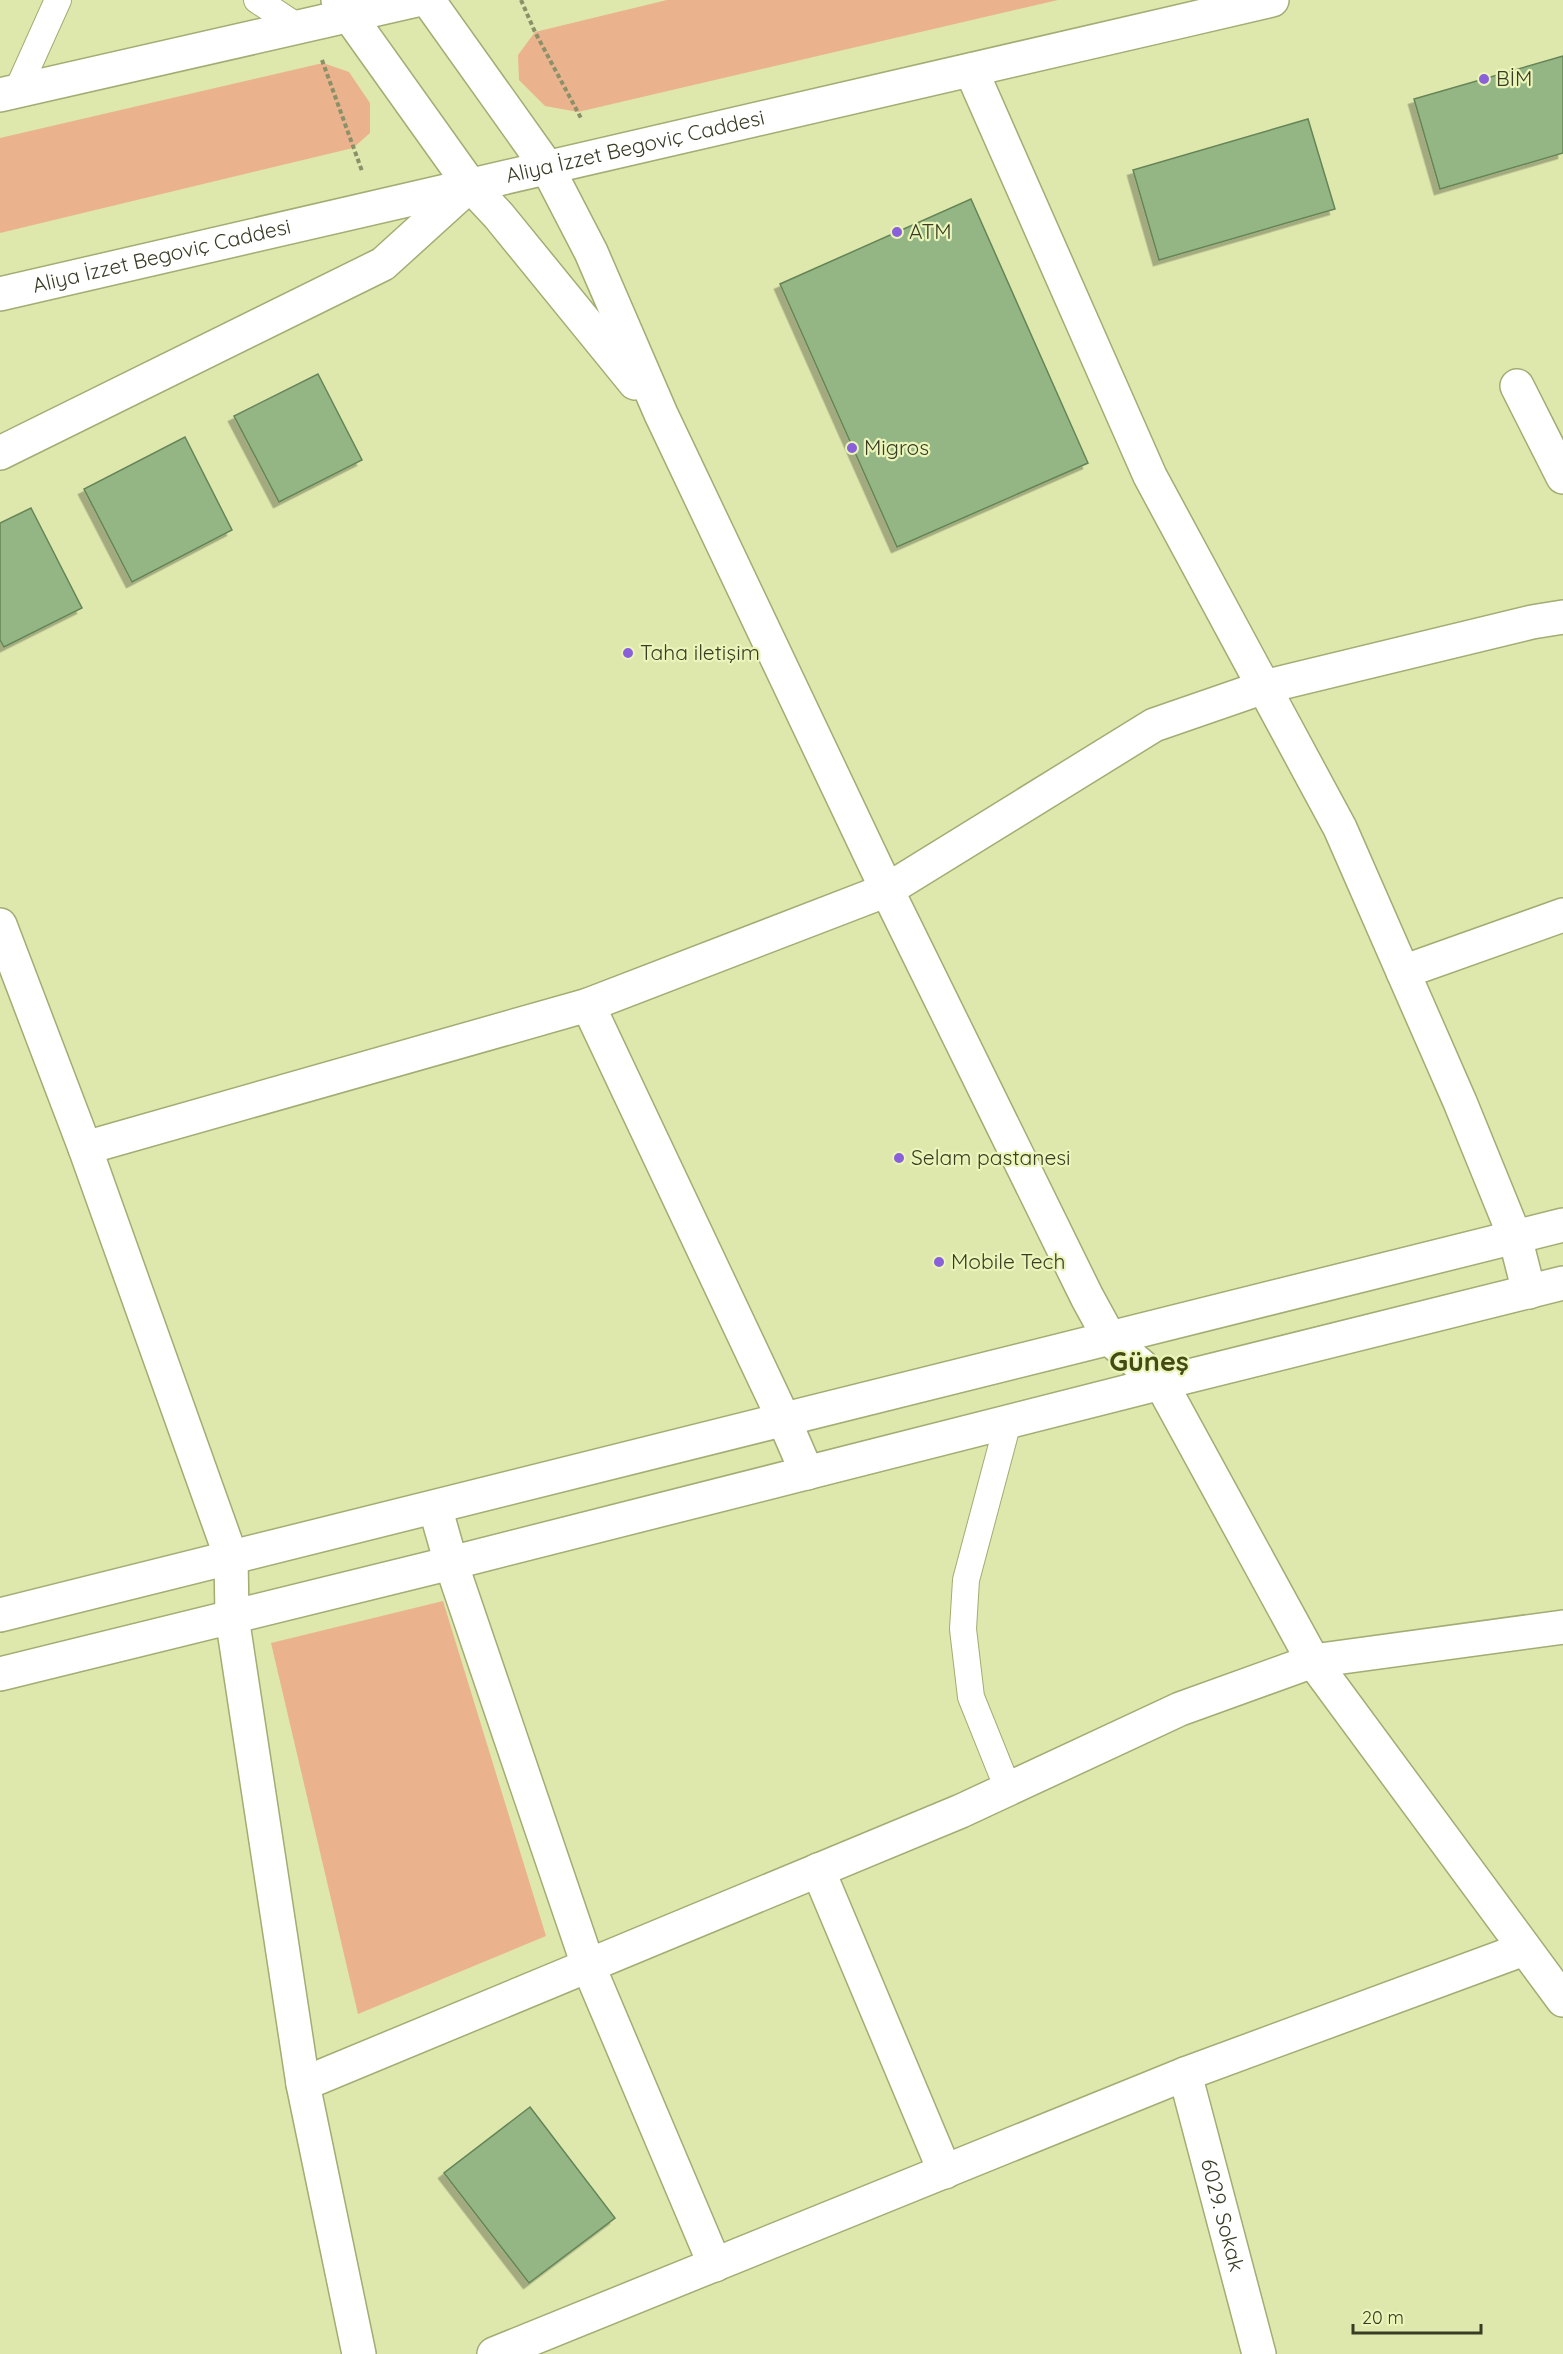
<svg xmlns="http://www.w3.org/2000/svg" width="1563" height="2354" viewBox="0 0 1563 2354" font-family="Quicksand,sans-serif">
<style>
.green{fill:#eab38e}
.building{fill:#94b584;stroke:#658556;stroke-width:1.5;filter:url(#shadow)}
.lines{fill:none;stroke-linecap:round;stroke-linejoin:round}
.lane-casing{stroke:#a2ac73;stroke-width:28}
.street-casing{stroke:#a2ac73;stroke-width:36}
.secondary-casing{stroke:#a2ac73;stroke-width:36}
.path{stroke:#8a9068;stroke-width:4;stroke-dasharray:4.5 3;stroke-linecap:butt}
.lane{stroke:#fff;stroke-width:26}
.street{stroke:#fff;stroke-width:33}
.secondary{stroke:#fff;stroke-width:33}
.poi-dot{fill:#895fda;stroke:#ebf5ba;stroke-width:2}
.labels{text-anchor:middle;stroke-width:4.5;stroke-linejoin:round;paint-order:stroke}
.poi-label{font-size:21px;fill:#393c25;stroke:#ebf5ba;text-anchor:start}
.street-label{font-size:21px;fill:#393c25;stroke:#ebf5ba}
.district-label{font-size:27px;font-weight:bold;fill:#444b12;stroke:#ebf5ba}
</style>
<defs>
<filter id="shadow"><feDropShadow dx="-5.5" dy="5.5" stdDeviation="0" flood-color="#0004"/></filter>
</defs>
<rect width="100%" height="100%" fill="#dee8ad"/>
<path class="green" d="M667 0H1058L578 112 545 106 519 80 518 55 535 32Z
M323 63 349 72 370 103V133L353 148 0 233V138Z
M443 1601 546 1936 358 2014 271 1643Z"/>
<path class="building" d="M1563 56V153L1440 189 1414 99Z
M1308 119 1335 209 1159 260 1133 170Z
M971 199 1088 463 897 547 780 284Z
M318 374 362 460 279 502 234 416Z
M185 437 232 530 132 582 84 489Z
M31 508 82 608 4 647 0 640V523Z
M530 2107 615 2218 529 2283 444 2173Z"/>
<g class="lines">
<defs>
<path id="lane" d="M257 0 298 27
M17 91 58 0
M1008 1422 966 1580 963 1629 971 1697 1008 1789"/>
<g id="street">
<path d="M971 70 1150 476 1340 828 1460 1102 1515 1237 1529 1292"/>
<path d="M1517 386 1563 477"/>
<path d="M0 453 383 264 470 185"/>
<path d="M0 925 85 1148 231 1557 232 1617 303 2084 359 2354"/>
<path d="M1403 972 1563 915"/>
<path d="M588 1005 784 1420 807 1473"/>
<path d="M85 1148 588 1005 887 890 1154 725 1264 687 1532 622 1563 617"/>
<path d="M435 1507 451 1563 588 1965 715 2265"/>
<path d="M818 1870 945 2172"/>
<path id="s1" d="M1185 2074 1259 2354"/>
<path d="M303 2084 961 1811 1180 1709 1313 1661 1563 1627"/>
<path d="M494 2354 1185 2074 1524 1949"/>
</g>
<g id="secondary">
<path d="M338 0 470 185 499 216 635 383"/>
<path d="M428 0 547 167 591 252 661 414 887 890 1087 1297 1110 1339 1161 1383 1313 1661 1563 2000"/>
<path d="M0 95 417 0"/>
<path id="s2" d="M0 294C423 194 848 99 1272 0"/>
<path d="M0 1615 1563 1225"/>
<path d="M0 1674 451 1563 1161 1383 1563 1283"/>
</g>
</defs>
<use href="#lane" class="lane-casing"/>
<use href="#street" class="street-casing"/>
<use href="#secondary" class="secondary-casing"/>
<path class="path" d="M521 0 535 32 582 120
M322 60 362 171"/>
<use href="#lane" class="lane"/>
<use href="#street" class="street"/>
<use href="#secondary" class="secondary"/>
</g>
<g class="poi-dot">
<circle cx="1484" cy="79" r="6"/>
<circle cx="897" cy="232" r="6"/>
<circle cx="852" cy="448" r="6"/>
<circle cx="628" cy="653" r="6"/>
<circle cx="899" cy="1158" r="6"/>
<circle cx="939" cy="1262" r="6"/>
</g>
<g class="labels">
<g class="poi-label">
<text x="1496" y="86">BİM</text>
<text x="909" y="239">ATM</text>
<text x="864" y="455">Migros</text>
<text x="640" y="660">Taha iletişim</text>
<text x="911" y="1165">Selam pastanesi</text>
<text x="951" y="1269">Mobile Tech</text>
</g>
<g class="street-label">
<text dy="7" stroke="none"><textPath href="#s2" startOffset="652">Aliya İzzet Begoviç Caddesi</textPath></text>
<text dy="7" stroke="none"><textPath href="#s2" startOffset="166">Aliya İzzet Begoviç Caddesi</textPath></text>
<text dy="7" stroke="none"><textPath href="#s1" startOffset="146">6029. Sokak</textPath></text>
</g>
<g class="district-label">
<text x="1149" y="1371">Güneş</text>
</g>
</g>
<path d="M1353 2324v9h128v-9" fill="none" stroke="#393c25" stroke-width="3"/>
<text x="1362" y="2324" font-size="18" fill="#393c25" stroke="#ebf5ba" stroke-width="4.5" paint-order="stroke">20 m</text>
</svg>
